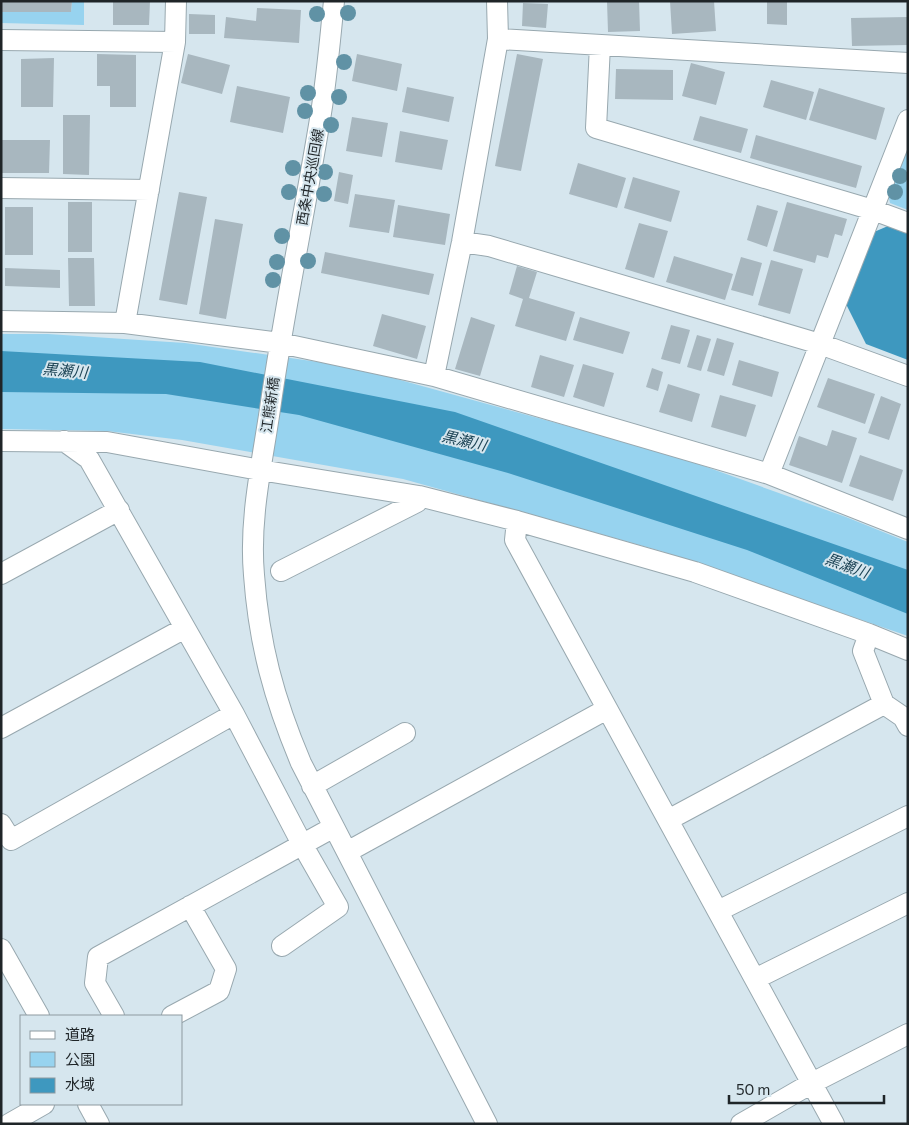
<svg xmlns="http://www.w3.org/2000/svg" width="909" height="1125" viewBox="0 0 909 1125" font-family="Commissioner,'Noto Sans JP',sans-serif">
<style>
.green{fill:#97d3ef}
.water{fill:#3e98bf}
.building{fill:#a8b7bf}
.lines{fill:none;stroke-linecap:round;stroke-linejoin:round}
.minor-casing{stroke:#98a8af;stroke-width:22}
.minor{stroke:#fff;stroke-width:20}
.tree{fill:#6092a5}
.labels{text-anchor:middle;stroke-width:4;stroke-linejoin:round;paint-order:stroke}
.street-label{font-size:14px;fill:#1f2528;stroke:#d6e6ee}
.water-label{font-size:15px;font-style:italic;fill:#1d4455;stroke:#d6e6ee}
</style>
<rect width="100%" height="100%" fill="#d6e6ee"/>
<path class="green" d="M72 1H84V25L1 23V3L2 12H71Z
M908 145V210L890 203 888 194Z
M1 334H48L185 343 353 367 673 455 846 517 908 542V636L661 551 403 479 182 440 107 431 1 429Z"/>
<path class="water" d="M888 226 908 233V360L866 344 845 302 874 232Z
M1 351 200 362 455 412 908 570V614L747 550 508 473 299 415 166 394 1 392Z"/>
<path class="building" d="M2 1H72L71 12H2Z
M113 1H150L149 25H113Z
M607 1H639L640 31 608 32Z
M670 1H714L716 31 672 34Z
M767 1H787V25L767 24Z
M523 3 548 4 546 28 522 26Z
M257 8 301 10 299 43 224 38 226 17 256 21Z
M189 14 215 15V34H189Z
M908 17V45L852 46 851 18Z
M97 54 136 55V107H110V86H97Z
M188 54 230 65 222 94 181 83Z
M357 54 402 64 397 91 352 81Z
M517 54 543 59 521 171 495 166Z
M54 58 53 107H21V59Z
M691 63 725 72 716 105 682 96Z
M616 69 673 70V100L615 99Z
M771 80 814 92 806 120 763 107Z
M237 86 290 97 283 133 230 122Z
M407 87 454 97 449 122 402 112Z
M819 88 885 108 876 140 809 120Z
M63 115H90L89 175 63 174Z
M700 116 748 129 741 153 693 140Z
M352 117 388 123 382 157 346 151Z
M400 131 448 140 442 170 395 162Z
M756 135 862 166 856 188 750 158Z
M1 140H50L49 173H1Z
M578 163 626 178 617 208 569 194Z
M339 172 353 175 348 204 334 201Z
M633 177 680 191 671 222 624 208Z
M179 192 207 197 187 305 159 300Z
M355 194 395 200 389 233 349 227Z
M68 202H92V252H68Z
M787 202 847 219 842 236 835 234 828 258 817 255 815 263 773 251Z
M398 205 450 214 445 245 393 237Z
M757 205 778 211 767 247 747 240Z
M5 207H33V255H5Z
M215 219 243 224 226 319 199 314Z
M639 223 668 231 654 278 625 269Z
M325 252 434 274 429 295 321 273Z
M674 256 733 274 725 300 666 282Z
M741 257 762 263 753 296 731 290Z
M68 258H94L95 306H69Z
M771 260 803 269 790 314 758 305Z
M517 266 537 272 529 298 575 312 566 341 515 326 523 299 509 294Z
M5 268 60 270V288L5 286Z
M382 314 426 326 417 359 373 346Z
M471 317 495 325 480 376 455 369Z
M580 317 630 332 623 354 573 340Z
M671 325 690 330 680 364 661 359Z
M697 335 711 339 701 371 687 367Z
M717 338 734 343 724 376 707 371Z
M540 355 574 365 564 397 531 387Z
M739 360 779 372 772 397 732 385Z
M583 364 614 373 604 407 573 397Z
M652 368 663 372 658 391 646 387Z
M828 378 875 394 865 424 817 407Z
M668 384 700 394 692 422 659 412Z
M720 395 756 405 746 437 711 427Z
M881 396 901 404 889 440 868 433Z
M832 430 857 438 842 483 789 465 799 436 827 446Z
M860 455 903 470 893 501 849 486Z"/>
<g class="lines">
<defs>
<path id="minor" d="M334 1C330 39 327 76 321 113 305 212 284 310 270 409 262 464 249 519 254 575 259 644 274 699 301 763L487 1124
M498 39 908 63
M1 40 175 42
M600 45 596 128 873 210 908 223
M1 188 149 190
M462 242 489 246 820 344 908 376
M1 321 125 323 280 343 434 376 769 474 908 529
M125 323 175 42 176 1
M434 376 462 242 498 39 497 1
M1 441 107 442 260 470 419 496 517 521 695 572 869 634 908 650
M64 441 89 459 234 714 302 844 338 907 282 946
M769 474 908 120
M517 521 515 540 834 1124
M281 571 417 502 419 496
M1 574 119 510
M884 704 903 717 908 726
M1 728 185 628
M312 786 405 733
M668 820 884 704 863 651 869 634
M1 824 11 840 234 714
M347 852 607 709
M718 911 908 816
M1 949 39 1016
M755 979 908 903
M114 1016 95 983 98 957 334 827
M172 1016 219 991 226 969 190 906
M88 1104 99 1124
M9 1124 44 1104
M741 1124 812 1083 908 1034"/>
</defs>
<use href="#minor" class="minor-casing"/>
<use href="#minor" class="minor"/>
</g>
<g class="tree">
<circle cx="348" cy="13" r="8"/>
<circle cx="317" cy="14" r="8"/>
<circle cx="344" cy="62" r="8"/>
<circle cx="308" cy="93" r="8"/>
<circle cx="339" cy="97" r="8"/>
<circle cx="305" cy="111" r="8"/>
<circle cx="331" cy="125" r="8"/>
<circle cx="293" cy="168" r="8"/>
<circle cx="325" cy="172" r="8"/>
<circle cx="900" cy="176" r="8"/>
<circle cx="289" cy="192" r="8"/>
<circle cx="895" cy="192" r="8"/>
<circle cx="324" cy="194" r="8"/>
<circle cx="282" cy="236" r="8"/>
<circle cx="308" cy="261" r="8"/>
<circle cx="277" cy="262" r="8"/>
<circle cx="273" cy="280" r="8"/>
</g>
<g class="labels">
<g class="street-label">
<text transform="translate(310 177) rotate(-80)" y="5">西条中央巡回線</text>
<text transform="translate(270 405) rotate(-82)" y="5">江熊新橋</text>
</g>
<g class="water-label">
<text transform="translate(65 371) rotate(5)" y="5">黒瀬川</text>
<text transform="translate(464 441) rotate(13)" y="5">黒瀬川</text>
<text transform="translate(847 566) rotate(20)" y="5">黒瀬川</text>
</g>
</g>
<rect width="909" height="1125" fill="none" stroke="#1f2528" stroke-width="5"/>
<rect x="20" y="1015" width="162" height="90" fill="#d6e6ee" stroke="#8d999f"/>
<rect x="30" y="1031" width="25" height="8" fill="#ffffff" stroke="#8d999f"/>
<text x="65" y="1040" font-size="15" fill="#1f2528">道路</text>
<rect x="30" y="1052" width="25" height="15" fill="#97d3ef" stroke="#8d999f"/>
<text x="65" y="1065" font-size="15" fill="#1f2528">公園</text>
<rect x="30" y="1078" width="25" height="15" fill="#3e98bf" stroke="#8d999f"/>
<text x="65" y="1090" font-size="15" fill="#1f2528">水域</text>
<path d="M729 1095v8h155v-8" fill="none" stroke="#1f2528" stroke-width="2.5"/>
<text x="736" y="1095" font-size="15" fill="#1f2528" stroke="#d6e6ee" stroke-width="4" paint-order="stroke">50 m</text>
</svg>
